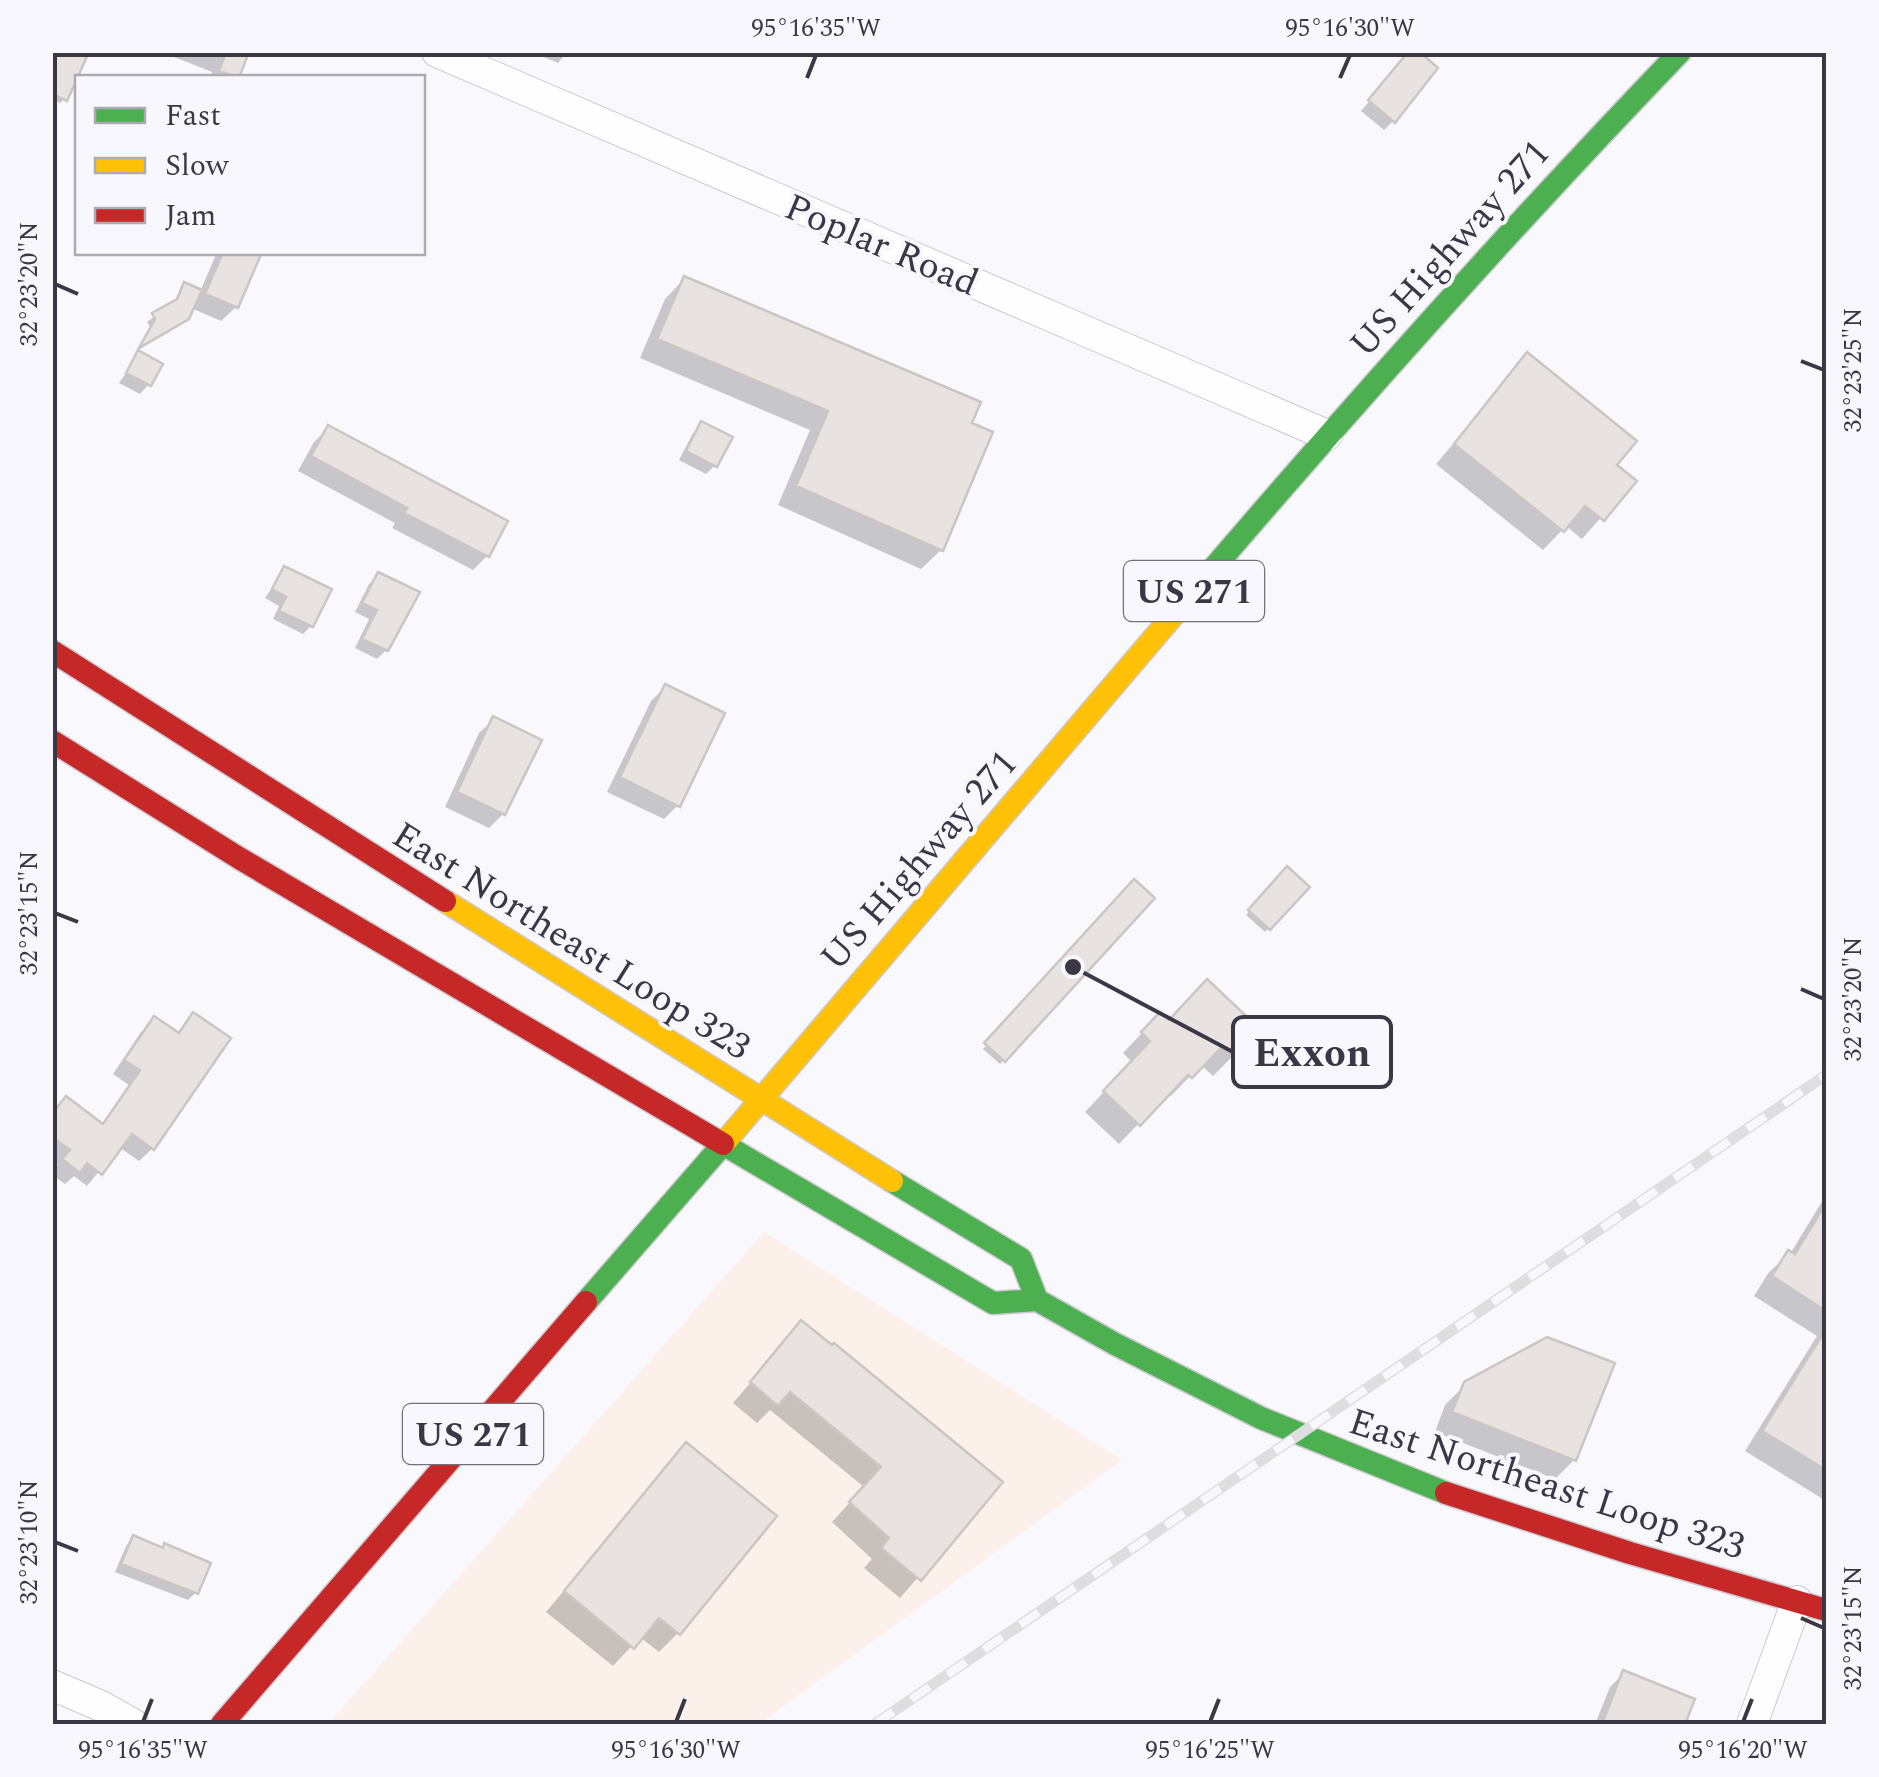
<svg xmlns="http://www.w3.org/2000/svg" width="1879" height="1777" viewBox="0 0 1879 1777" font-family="Spectral,serif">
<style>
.industrial{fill:#fbf1ea}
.shadow{fill:#0003}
.building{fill:#e8e3e1;stroke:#cbc5c3;stroke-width:2.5}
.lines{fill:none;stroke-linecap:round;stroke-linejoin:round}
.street-casing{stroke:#cccad2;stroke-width:32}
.fast-casing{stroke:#cccad2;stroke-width:25}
.slow-casing{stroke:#cccad2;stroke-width:25}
.jam-casing{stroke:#cccad2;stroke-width:25}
.street{stroke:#fefeff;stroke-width:30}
.fast{stroke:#4caf50;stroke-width:22}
.slow{stroke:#ffc107;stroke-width:22}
.jam{stroke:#c62828;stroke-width:22}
.rail-casing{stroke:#dedddf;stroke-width:11}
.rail{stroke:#f8f7fe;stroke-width:8;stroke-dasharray:22;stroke-linecap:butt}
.ticks{fill:none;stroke:#3b3845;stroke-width:4}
.labels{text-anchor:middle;stroke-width:8;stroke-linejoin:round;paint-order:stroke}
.shield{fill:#f8f7fe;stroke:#74717c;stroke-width:2.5}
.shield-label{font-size:35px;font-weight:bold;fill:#3b3845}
.street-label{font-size:38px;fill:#3b3845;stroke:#f8f7fe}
.leader{fill:none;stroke:#3b3845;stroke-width:4}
.callout-dot{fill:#3b3845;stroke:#f8f7fe;stroke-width:4}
.callout{fill:#f8f7fe;stroke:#3b3845;stroke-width:4}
.callout-label{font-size:40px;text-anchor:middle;font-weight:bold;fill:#3b3845}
.neatline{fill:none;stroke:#3b3845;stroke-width:4}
.ticks-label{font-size:25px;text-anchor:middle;fill:#3b3845}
</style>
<rect width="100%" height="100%" fill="#f9f8fd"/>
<path class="industrial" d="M764 1232 1122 1460 759 1724H328Z"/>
<path class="shadow" d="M67 52H91L82 63 61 103 52 100V84Z
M176 52H247L237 78H210L212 72 174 57Z
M542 52H567L558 63 541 56Z
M1405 59 1393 121 1384 130 1361 111Z
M217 252H260L236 307 221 321 191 308 179 326 138 350 150 327 147 322 172 304 185 285 200 292Z
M684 279 969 424 941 550 921 569 778 505 810 430 640 358 665 299Z
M139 354 149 384 140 394 119 383Z
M1528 356 1614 466 1633 481 1582 539 1566 526 1543 550 1436 464Z
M702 424 715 465 706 474 679 460 693 433Z
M328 428 487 556 473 570 392 528 395 523 298 471 314 442Z
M285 569 311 626 303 634 273 619 279 606 265 598Z
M378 575 386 650 377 659 355 648 369 619 355 612 369 584Z
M665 687 678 805 664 819 607 792 651 701Z
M494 719 503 814 489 828 445 807 479 733Z
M1287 869 1306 887 1265 932 1246 915Z
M1134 882 1151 898 1000 1064 983 1049Z
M1207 983 1233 1056 1213 1076 1201 1065 1171 1096 1168 1093 1119 1144 1085 1112 1132 1062 1123 1053 1141 1034 1160 1015 1168 1023Z
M193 1016 153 1148 139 1161 119 1147 87 1186 74 1176 65 1184 52 1175 58 1164 52 1160 53 1112 66 1099 101 1126 129 1085 113 1074 141 1032 155 1019 176 1034Z
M1826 1195V1501L1745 1451 1817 1336 1754 1296 1769 1272 1790 1254Z
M801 1324 1000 1482 900 1598 864 1568 872 1559 832 1522 864 1487 770 1410 757 1423 733 1403Z
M1466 1384 1574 1460 1555 1479 1435 1432 1445 1405Z
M686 1446 678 1633 659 1652 640 1637 613 1666 546 1612Z
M133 1538 196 1592 188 1600 115 1572 126 1546Z
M1624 1673 1692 1700 1683 1724H1595L1610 1687Z"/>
<path class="building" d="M52 52H89L67 101 52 94Z
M226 52H249L239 78 219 71Z
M1408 52H1420L1438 68 1395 123 1368 100Z
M223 252H262L238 308 205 294Z
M684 276 981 402 972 423 993 432 943 551 796 486 828 411 657 339Z
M184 282 202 290 189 319 139 348 155 319 152 313 177 299Z
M138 350 163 364 151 386 126 373Z
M1527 352 1637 441 1617 465 1637 481 1604 521 1585 506 1564 532 1454 444Z
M701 421 733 437 717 467 686 451Z
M328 425 508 521 489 557 404 513 407 508 311 456Z
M284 566 332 589 313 627 279 611 286 597 272 589Z
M378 572 420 592 388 651 362 639 377 610 362 603Z
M665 684 725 713 680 807 620 777Z
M493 716 542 740 505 815 457 792Z
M1287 866 1310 887 1270 930 1248 910Z
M1134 879 1155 898 1005 1062 984 1043Z
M1207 979 1261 1030 1234 1058 1222 1047 1192 1078 1188 1075 1140 1126 1103 1091 1150 1041 1141 1032 1160 1012 1169 1020Z
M193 1012 231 1038 154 1150 132 1134 102 1175 87 1163 80 1173 62 1159 70 1150 52 1137V1114L66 1096 103 1124 140 1070 124 1060 154 1016 179 1033Z
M1826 1203V1311L1772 1276 1788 1250 1795 1254Z
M801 1320 832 1345 834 1343 1003 1482 921 1581 881 1548 889 1538 849 1502 881 1467 790 1392 778 1406 750 1382Z
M1826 1329V1470L1762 1431Z
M1547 1337 1615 1363 1576 1461 1452 1412 1464 1382Z
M686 1442 777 1516 680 1635 659 1618 634 1649 564 1591Z
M133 1535 163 1548 164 1543 211 1563 198 1594 121 1564Z
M1623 1670 1695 1699 1685 1724H1602Z"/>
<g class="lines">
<defs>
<path id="street" d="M437 52 1327 435
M52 1685 101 1706 133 1724
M1752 1724 1797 1601"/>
<path id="fast" d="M1182 605C1343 416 1508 231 1680 52
M723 1144 993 1303 1037 1300 1115 1344 1261 1418 1446 1493
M892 1181 1021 1259 1037 1300
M586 1302 724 1143"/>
<path id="slow" d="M445 901 892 1181
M724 1143 1182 605"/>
<path id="jam" d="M52 651 445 901
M52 741 239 858 723 1144
M1446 1493 1630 1553 1826 1610
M222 1724 586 1302"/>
</defs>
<use href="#street" class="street-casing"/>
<use href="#fast" class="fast-casing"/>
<use href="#slow" class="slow-casing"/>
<use href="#jam" class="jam-casing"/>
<use href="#street" class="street"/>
<use href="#fast" class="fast"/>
<use href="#slow" class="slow"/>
<use href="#jam" class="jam"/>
<defs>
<path id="rail" d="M875 1724 1826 1075"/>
</defs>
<use href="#rail" class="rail-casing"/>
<use href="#rail" class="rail"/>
</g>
<path class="ticks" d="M807 78 816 55M1340 78 1350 55M55 284 78 294M1801 361 1824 370M55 913 78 922M1801 989 1824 999M55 1542 78 1551M1801 1618 1824 1628M143 1722 152 1699M676 1722 685 1699M1210 1722 1219 1699M1743 1722 1752 1699"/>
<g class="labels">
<g class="shield">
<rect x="1124" y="561" width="140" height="60" rx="8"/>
<rect x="403" y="1404" width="140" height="60" rx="8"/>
</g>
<g class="shield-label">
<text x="1194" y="603">US 271</text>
<text x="473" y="1446">US 271</text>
</g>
<g class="street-label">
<text transform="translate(882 244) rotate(23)" y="13">Poplar Road</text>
<text transform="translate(1449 248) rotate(-48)" y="13">US Highway 271</text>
<text transform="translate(918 860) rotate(-49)" y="13">US Highway 271</text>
<text transform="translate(572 940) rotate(32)" y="13">East Northeast Loop 323</text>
<text transform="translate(1547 1483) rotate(18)" y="13">East Northeast Loop 323</text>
</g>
</g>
<path class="leader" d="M1073 967L1233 1052"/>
<circle class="callout-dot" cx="1073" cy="967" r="10"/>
<rect class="callout" x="1233" y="1017" width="158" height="70" rx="10"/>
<g class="callout-label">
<text x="1312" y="1066">Exxon</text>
</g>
<rect width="1879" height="1777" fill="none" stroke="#f8f7fe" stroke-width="110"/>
<rect x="75" y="75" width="350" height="180" fill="#f8f7fe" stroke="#acabb4" stroke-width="2.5"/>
<rect x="95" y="108" width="50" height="15" fill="#4caf50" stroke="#acabb4" stroke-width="2.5"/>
<text x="165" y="125" font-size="30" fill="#3b3845">Fast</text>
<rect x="95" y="158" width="50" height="15" fill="#ffc107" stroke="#acabb4" stroke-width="2.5"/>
<text x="165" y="175" font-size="30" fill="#3b3845">Slow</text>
<rect x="95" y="208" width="50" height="15" fill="#c62828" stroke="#acabb4" stroke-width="2.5"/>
<text x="165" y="225" font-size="30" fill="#3b3845">Jam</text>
<rect x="55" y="55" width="1769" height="1667" class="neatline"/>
<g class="ticks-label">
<text x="816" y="36">95°16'35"W</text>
<text x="1350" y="36">95°16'30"W</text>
<text transform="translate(28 284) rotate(-90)" y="9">32°23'20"N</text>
<text transform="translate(1852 370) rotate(-90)" y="9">32°23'25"N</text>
<text transform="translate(28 913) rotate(-90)" y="9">32°23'15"N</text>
<text transform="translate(1852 999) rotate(-90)" y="9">32°23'20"N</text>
<text transform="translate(28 1542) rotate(-90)" y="9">32°23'10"N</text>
<text transform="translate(1852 1628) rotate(-90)" y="9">32°23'15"N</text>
<text x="143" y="1758">95°16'35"W</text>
<text x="676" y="1758">95°16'30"W</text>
<text x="1210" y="1758">95°16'25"W</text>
<text x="1743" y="1758">95°16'20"W</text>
</g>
</svg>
